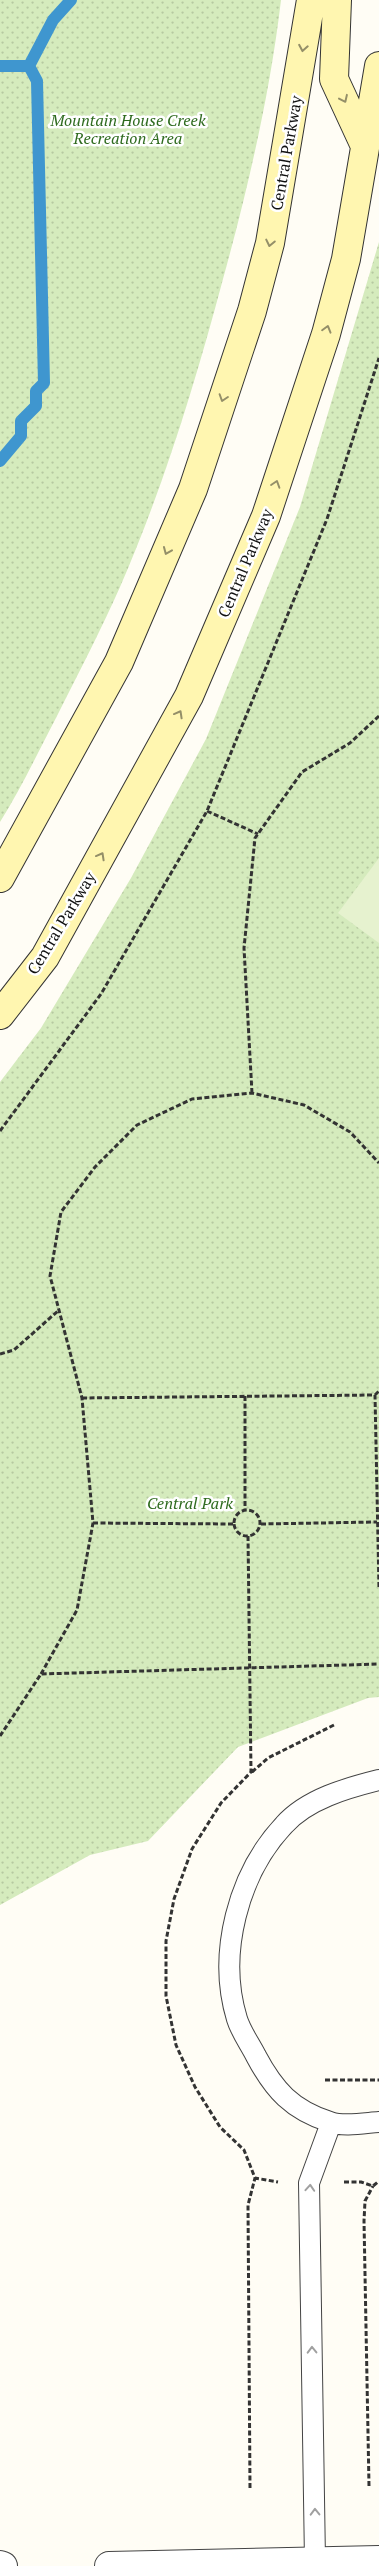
<svg xmlns="http://www.w3.org/2000/svg" width="379" height="2566" viewBox="0 0 379 2566" font-family="'PT Serif',serif">
<style>
.grass{fill:url(#grass-dots)}
.pitch{fill:#e6f2cf}
.lines{fill:none;stroke-linecap:round;stroke-linejoin:round}
.stream{stroke:#3f96cf;stroke-width:12}
.service-casing{stroke:#444;stroke-width:22}
.minor-casing{stroke:#444;stroke-width:30}
.secondary-casing{stroke:#333;stroke-width:30}
.path{stroke:#333;stroke-width:3;stroke-dasharray:5 2.5;stroke-linecap:butt}
.service{stroke:#fff;stroke-width:20}
.minor{stroke:#fff;stroke-width:28}
.secondary{stroke:#fff6b0;stroke-width:28}
.oneway{stroke:#948f68}
.oneway2{stroke:#a0a0a0}
.labels{text-anchor:middle;stroke-width:5;stroke-linejoin:round;paint-order:stroke}
.park-label{font-size:16px;font-style:italic;fill:#2f6b1f;stroke:#fff}
.street-label{font-size:16px;fill:#111;stroke:#fff}
</style>
<defs>
<pattern id="grass-dots" width="8" height="8" patternUnits="userSpaceOnUse" patternTransform="scale(1.25)"><rect width="8" height="8" fill="#d5ebbd"/><path d="M2 2h.1M6 6h.1" fill="none" stroke="#b6c8a1" stroke-width="1.8" stroke-linecap="round"/></pattern>
</defs>
<rect width="100%" height="100%" fill="#fffdf5"/>
<path class="grass" d="M0 0H281C270 94 248 188 223 279 195 384 163 488 120 587 101 630 79 672 58 714 39 750 22 787 0 822Z
M379 242V1697L368 1698 238 1747 148 1841 90 1855 0 1905V1082L41 1028 131 878 206 739 300 507Z"/>
<path class="pitch" d="M379 858V943L338 913Z"/>
<g class="lines">
<path class="stream" d="M0 66H29
M29 66 53 20 71 0
M0 461 21 436V421L36 406V391L44 383 37 81 29 66"/>
<defs>
<path id="service" d="M379 1780C347 1788 307 1799 284 1825 238 1874 217 1954 237 2019 241 2032 250 2044 256 2056 274 2090 292 2110 330 2122 343 2127 365 2123 379 2122
M315 2561 309 2183 331 2123"/>
<path id="minor" d="M0 2565 3 2566
M109 2566 379 2560"/>
<path id="secondary" d="M337 0 334 79 365 146
M0 878 119 662 193 489 252 311 270 243 311 0
M0 1015 45 957 189 696 266 516 326 334 346 259 379 66"/>
</defs>
<use href="#service" class="service-casing"/>
<use href="#minor" class="minor-casing"/>
<use href="#secondary" class="secondary-casing"/>
<path class="path" d="M207 811 258 834
M252 1093 244 948 255 838 302 772 350 743 379 716
M0 1131 101 994 207 811 327 519 379 358
M0 1354 14 1350 59 1310
M375 1395 379 1391
M245 1396V1509
M82 1398 375 1395 379 1588
M234 1523a13 13 0 1 1 26 0a13 13 0 1 1-26 0Z
M93 1523 233 1524
M261 1524 377 1522
M248 1536 251 1772 221 1803 192 1849 174 1899 166 1941V1996L176 2045 195 2087 220 2127 244 2150 255 2178 278 2182
M41 1674 77 1610 93 1523 82 1398 50 1276 61 1212 95 1167 137 1125 192 1099 252 1093 304 1105 350 1132 379 1163
M0 1736 41 1674 379 1664
M252 1772 268 1758 334 1725
M325 2080H379
M344 2182H361L373 2186 379 2181
M369 2486 364 2221 365 2201 373 2186
M250 2488 248 2205 255 2178"/>
<use href="#service" class="service"/>
<use href="#minor" class="minor"/>
<use href="#secondary" class="secondary"/>
</g>
<defs><path id="oneway-chevron" d="M-2-3.5L2.5 0L-2 3.5" fill="none" stroke-width="1.6" stroke-linecap="round" stroke-linejoin="round" transform="scale(1.25)"/></defs>
<g class="oneway">
<use href="#oneway-chevron" transform="translate(303 48) rotate(100)"/>
<use href="#oneway-chevron" transform="translate(344 99) rotate(65)"/>
<use href="#oneway-chevron" transform="translate(270 243) rotate(102)"/>
<use href="#oneway-chevron" transform="translate(327 329) rotate(-74)"/>
<use href="#oneway-chevron" transform="translate(223 398) rotate(108)"/>
<use href="#oneway-chevron" transform="translate(276 484) rotate(-72)"/>
<use href="#oneway-chevron" transform="translate(167 551) rotate(113)"/>
<use href="#oneway-chevron" transform="translate(179 714) rotate(-61)"/>
<use href="#oneway-chevron" transform="translate(101 856) rotate(-61)"/>
</g>
<g class="oneway2">
<use href="#oneway-chevron" transform="translate(310 2188) rotate(-86)"/>
<use href="#oneway-chevron" transform="translate(312 2350) rotate(-91)"/>
<use href="#oneway-chevron" transform="translate(315 2512) rotate(-91)"/>
</g>
<g class="labels">
<g class="park-label">
<text x="128" y="126">Mountain House Creek<tspan x="128" dy="18">Recreation Area</tspan></text>
<text x="190" y="1509">Central Park</text>
</g>
<g class="street-label">
<text transform="translate(286 153) rotate(-80)" y="6">Central Parkway</text>
<text transform="translate(245 563) rotate(-67)" y="6">Central Parkway</text>
<text transform="translate(61 923) rotate(-59)" y="6">Central Parkway</text>
</g>
</g>
</svg>
